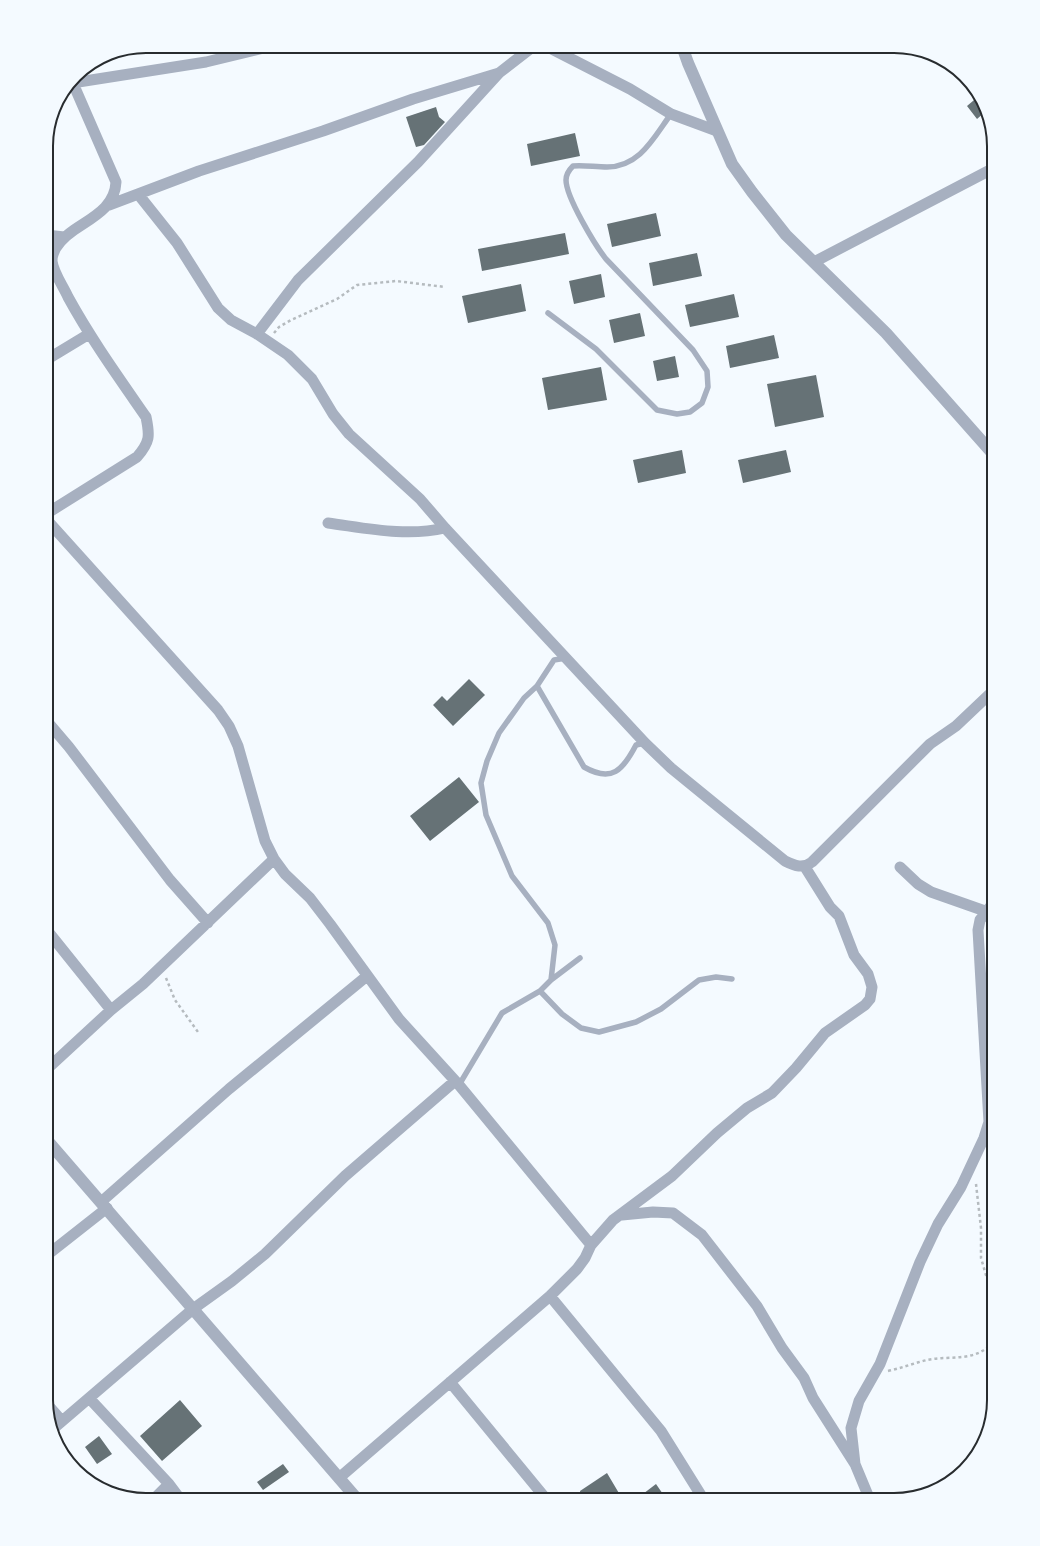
<svg xmlns="http://www.w3.org/2000/svg" width="1040" height="1546" viewBox="0 0 1040 1546" font-family="'Zilla Slab',serif">
<style>
.building{fill:#667276}
.lines{fill:none;stroke-linecap:round;stroke-linejoin:round}
.path{stroke:#b5bbbf;stroke-width:2.5;stroke-dasharray:3 3;stroke-linecap:butt}
.service{stroke:#a7b0c0;stroke-width:5.5}
.minor{stroke:#a7b0c0;stroke-width:11}
.tertiary{stroke:#a7b0c0;stroke-width:12}
.rim{fill:none;stroke:#282c2f;stroke-width:2}
</style>
<rect width="100%" height="100%" fill="#f4faff"/>
<path class="building" d="M980 95 985 112 977 119 967 106Z
M436 107 439 117 445 122 424 145 416 147 406 117Z
M575 133 580 156 531 166 527 144Z
M656 213 661 236 612 247 607 224Z
M565 233 569 254 482 271 478 249Z
M697 253 702 276 653 286 649 263Z
M601 274 605 297 574 304 569 281Z
M521 284 526 311 468 323 462 296Z
M734 294 739 317 690 327 685 305Z
M640 313 645 336 614 343 609 320Z
M774 335 779 358 730 368 726 346Z
M675 356 679 377 657 381 653 361Z
M601 367 607 400 548 410 542 378Z
M816 375 824 417 775 427 767 384Z
M682 450 686 473 638 483 633 460Z
M786 450 791 472 743 483 738 460Z
M469 679 485 695 453 726 433 705 442 696 447 701Z
M459 777 479 802 430 841 410 816Z
M180 1400 202 1426 162 1461 140 1436Z
M99 1436 112 1454 97 1464 85 1447Z
M283 1464 289 1472 263 1490 257 1482Z
M607 1473 623 1500H581L580 1491Z
M656 1484 667 1500H635Z"/>
<g class="lines">
<path class="path" d="M274 333 279 327 291 320 337 299 357 285 396 281 445 287
M166 978 175 1000 198 1032
M976 1184 981 1228V1258L992 1296 994 1315
M888 1371C902 1368 914 1363 927 1360 951 1355 978 1363 994 1340"/>
<path class="service" d="M548 313 596 349 657 410 677 414 690 412 702 403 708 387 707 371 693 350 606 259C595 245 566 197 566 180 566 174 569 170 573 166 584 165 595 167 607 167 640 167 654 137 671 114
M537 686 584 767C612 783 623 770 636 745L645 743
M551 980 555 945 548 923 512 876 486 815 481 783 487 761 499 733 524 698 537 686 554 660 566 658
M540 991 562 1014 581 1028 599 1032 636 1022 661 1009 699 980 716 977 732 979
M459 1085 502 1013 540 991 551 980 580 958"/>
<path class="minor" d="M546 46 630 89 671 114 717 131
M72 83 206 62 272 46
M138 194 177 243 218 308 231 320 257 334 288 355 312 379 333 414 349 434 420 499 445 528 645 743 671 768 785 861C795 866 803 869 812 862L930 744 956 726 994 690
M109 205 199 171 323 131 413 99 499 73
M46 235 64 237
M814 262 994 168
M257 334 298 280 418 162 499 73 534 46
M46 360 89 334
M46 514 137 457C150 442 150 436 146 417 119 378 91 339 68 297 63 286 53 272 52 261 52 247 64 237 74 230 93 217 115 207 116 182L72 81
M46 519 218 710 229 726 238 746 265 841 274 859 285 874 310 898 330 924 399 1019 459 1085 591 1245
M328 523C366 528 406 537 445 528
M46 720 69 747 170 880 208 923
M900 867 918 884 931 892 985 911
M46 929 111 1010
M46 1070 111 1010 143 984 274 859
M101 1202 229 1089 367 976
M622 1215 653 1212 673 1213 702 1235 757 1306 782 1348 804 1378 813 1398 855 1464 870 1500
M46 1256 107 1208
M550 1296 661 1431 704 1500
M450 1382 547 1500
M89 1398 169 1484 181 1500
M48 1405 62 1421
M54 1428 193 1309 232 1281 265 1254 345 1176 455 1081
M855 1464 851 1428 859 1401 880 1364 920 1262 938 1224 961 1187 984 1138 989 1122 978 930 980 920 994 902
M339 1478 550 1296 577 1269 585 1258 591 1245 613 1220 672 1176 717 1133 747 1108 772 1093 796 1068 825 1033 865 1005 870 999 872 987 868 974 854 955 839 916 830 907 805 867
M153 1500 169 1484"/>
<path class="tertiary" d="M682 46 688 63 732 164 752 192 786 235 886 333 994 455
M46 1139 358 1500"/>
</g>
<path d="M0 0H1040V1546H0ZM146 53H894A93 93 0 0 1 987 146V1400A93 93 0 0 1 894 1493H146A93 93 0 0 1 53 1400V146A93 93 0 0 1 146 53Z" fill="#f4faff" fill-rule="evenodd"/>
<path class="rim" d="M146 53H894A93 93 0 0 1 987 146V1400A93 93 0 0 1 894 1493H146A93 93 0 0 1 53 1400V146A93 93 0 0 1 146 53Z"/>
</svg>
